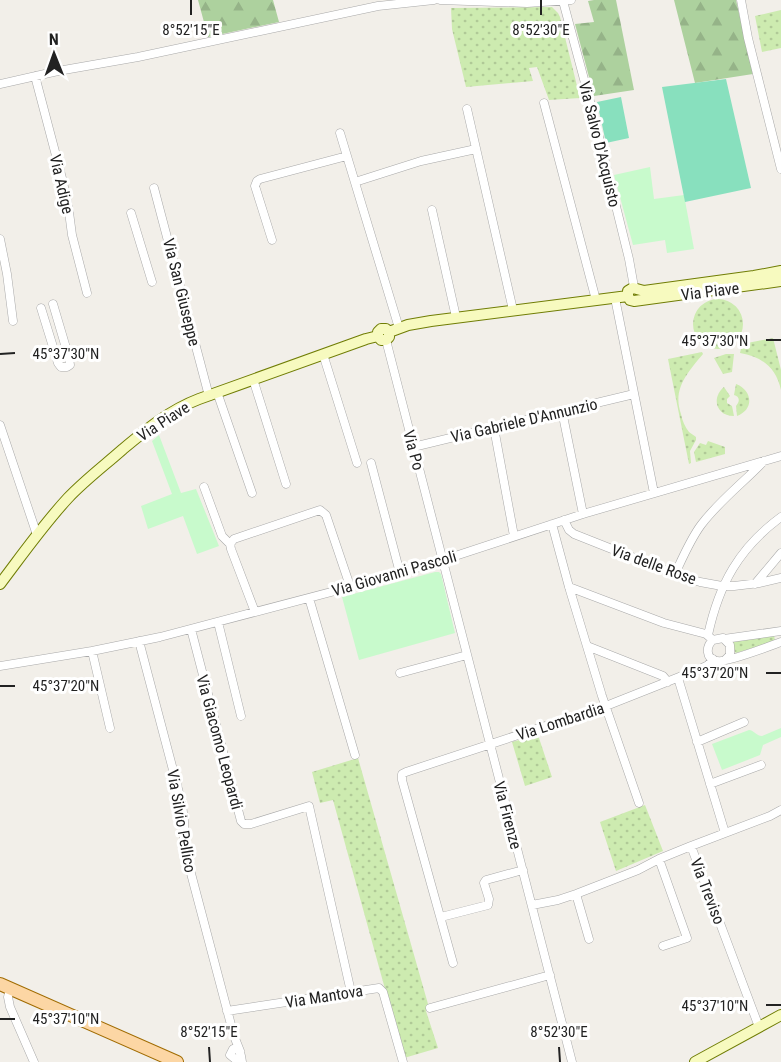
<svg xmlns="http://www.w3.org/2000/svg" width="781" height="1062" viewBox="0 0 781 1062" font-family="'Roboto Condensed',sans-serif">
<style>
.grass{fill:url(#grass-dots)}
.forest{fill:url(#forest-firs)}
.park{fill:#c8facc}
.pitch{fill:#88e0be}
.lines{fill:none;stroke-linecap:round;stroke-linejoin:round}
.street-casing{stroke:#a9a9a9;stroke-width:9}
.secondary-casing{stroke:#707d05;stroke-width:12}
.primary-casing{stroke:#a06b00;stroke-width:14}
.street{stroke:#fff;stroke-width:8}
.secondary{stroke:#f7fabf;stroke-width:10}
.primary{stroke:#fcd6a4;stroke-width:12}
.ticks{fill:none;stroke:#222;stroke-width:2}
.labels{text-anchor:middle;stroke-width:6;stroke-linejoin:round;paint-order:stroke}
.street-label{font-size:16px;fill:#222;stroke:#fff}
.ticks-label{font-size:15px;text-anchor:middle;fill:#222;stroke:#fff;stroke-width:6;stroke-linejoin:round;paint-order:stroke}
</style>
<defs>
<pattern id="grass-dots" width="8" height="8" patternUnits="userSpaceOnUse" patternTransform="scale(1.5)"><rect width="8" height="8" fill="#cdebb0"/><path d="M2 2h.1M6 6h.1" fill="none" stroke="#b0c997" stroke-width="1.8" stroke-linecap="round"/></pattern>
<pattern id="forest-firs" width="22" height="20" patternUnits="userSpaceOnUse" patternTransform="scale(1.5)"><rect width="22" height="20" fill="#add19e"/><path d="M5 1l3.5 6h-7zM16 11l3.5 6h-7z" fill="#95b388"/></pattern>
</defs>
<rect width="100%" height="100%" fill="#f2efe9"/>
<path class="grass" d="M552 7 558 13 560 17 580 98 549 100 537 67 529 68 533 81 466 87 452 29 451 8Z
M781 10V48L762 52 755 16Z
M693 324a25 25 0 1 1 50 0a25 25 0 1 1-50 0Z
M773 338 781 370V390C776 368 763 357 740 353L742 344Z
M702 352 703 354C688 372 672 389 681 414 682 420 685 427 689 432 691 434 694 435 696 437V440L690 451 691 463 689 464 668 359Z
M726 354H734L732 372 723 374 714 358Z
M736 384C752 390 755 409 737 416L736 406 738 403C740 399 738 396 734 395Z
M724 387 730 396 727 399V403L732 406 734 416C716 416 711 398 724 387Z
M708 441 725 447V454L696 462 694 452 700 443 706 445Z
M774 635 775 641 736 653 735 652 734 646 732 641Z
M538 735 552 777 525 786 512 742Z
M358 758 428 1004 426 1011 438 1048 404 1058 333 800 320 803 312 772Z
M645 805 663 851 616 871 600 822Z"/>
<path class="forest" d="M198 0H273L279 22 208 37Z
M594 0H616L634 90 594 96 575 24 594 22 588 1Z
M674 0H736L753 74 695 83Z"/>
<path class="park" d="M650 167 654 199 684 195 694 249 667 253 665 240 633 245 614 175Z
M159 435 181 493 196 489 219 546 197 554 183 516 148 529 141 506 172 494 152 441Z
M435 572H439L441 574 455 633 359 660 342 597Z
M781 728V737L763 745 760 755 722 770 712 744 749 730C754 730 756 736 762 736Z"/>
<path class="pitch" d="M726 79 751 188 685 202 662 87Z
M621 97 629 138 606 143 597 102Z"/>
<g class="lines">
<defs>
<path id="street" d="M440 0 527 3 571 0
M741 0 748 38 781 169
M563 1 592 109 629 259 634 287
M35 76 63 182 69 212 72 235 87 293
M0 84 58 71 138 57 378 6 434 0
M544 103 596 300
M467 109 513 310
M340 133 399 328
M355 182 421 161 476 149
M154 188 209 396
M432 210 456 317
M131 213 152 282
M0 239 7 274 13 321
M272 240 255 186 257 181 260 179 347 156
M615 298 654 493
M41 308 58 363 61 367H67L70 365 69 358 53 304
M386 340 572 1062
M323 354 357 463
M253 379 286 484
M217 392 252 493
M562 411 583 514
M0 425 37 535
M494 428 514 536
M413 447 634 394
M371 463 400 573
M204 487 222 536 230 544 231 549 255 612
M564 520 569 530 574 534 680 576 700 582 722 586H734L759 583 781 578
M552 524 569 587 602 696 639 803
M230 544 234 539 320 510 326 515 350 586
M675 574C683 557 690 540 701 525 719 501 743 483 764 461
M755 584 781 553
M569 587 664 623 706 634 713 640
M309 598 355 755
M218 622 241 716
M191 629 241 821 244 824H251L309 806 351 992
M708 635C719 584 739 548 781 517
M724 639 781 631
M139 641 182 804 184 821V847L234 1036 240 1051
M587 646 663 676 668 682
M92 651 110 728
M725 660 730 655V645L723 638 713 640C706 646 705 659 717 661 726 663 770 646 781 642
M0 666 92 651 160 637 388 577 443 560 583 514 781 456
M400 673 467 655
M678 678 725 833
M697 742 744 722
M710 784 761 765
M691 846 759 1027
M659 859 687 938 663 946
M576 894 589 939
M532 905 558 900 576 894 638 870 659 859 691 846 770 816 781 810
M441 917 488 905 489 899 484 883 486 880 523 870
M453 963 402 780V774L406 772 606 706 702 668 708 665 713 659
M10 989 8 997 10 1007 34 1062
M430 1008 550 975
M227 1011 379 988 383 992 403 1062
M241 1056 235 1059 230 1055 233 1049C241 1048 241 1056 242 1062"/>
<path id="secondary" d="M628 296V291L633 288 644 291 754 276 781 271
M378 336V332L381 329H386L389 332 408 325 431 321 628 296 630 300 634 301 781 281
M0 584C22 555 43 525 68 498 85 480 105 465 123 449 147 429 170 410 199 399L366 339 378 336 381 340H386L389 337V332
M695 1062 781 1015"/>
<path id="primary" d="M0 984 177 1062"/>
</defs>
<use href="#street" class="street-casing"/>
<use href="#secondary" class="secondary-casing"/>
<use href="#primary" class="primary-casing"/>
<use href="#street" class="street"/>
<use href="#secondary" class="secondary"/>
<use href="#primary" class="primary"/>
</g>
<path class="ticks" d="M191 0V15M541 0V15M766 340H781M0 354 15 353M766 673H781M0 686H15M766 1005H781M0 1019H15M209 1047 210 1062M559 1047 560 1062"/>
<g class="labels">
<g class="street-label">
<text transform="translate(600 144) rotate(76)" y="6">Via Salvo D'Acquisto</text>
<text transform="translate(62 184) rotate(77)" y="6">Via Adige</text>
<text transform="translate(710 291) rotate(-7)" y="6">Via Piave</text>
<text transform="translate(182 292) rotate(76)" y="6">Via San Giuseppe</text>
<text transform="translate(524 420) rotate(-13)" y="6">Via Gabriele D'Annunzio</text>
<text transform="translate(163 421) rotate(-33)" y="6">Via Piave</text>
<text transform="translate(414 450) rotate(75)" y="6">Via Po</text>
<text transform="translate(654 564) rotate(20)" y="6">Via delle Rose</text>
<text transform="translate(394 573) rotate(-16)" y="6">Via Giovanni Pascoli</text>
<text transform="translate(560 721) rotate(-18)" y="6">Via Lombardia</text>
<text transform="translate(220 742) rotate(75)" y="6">Via Giacomo Leopardi</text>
<text transform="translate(508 815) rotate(75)" y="6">Via Firenze</text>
<text transform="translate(182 821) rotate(80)" y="6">Via Silvio Pellico</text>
<text transform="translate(708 891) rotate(69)" y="6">Via Treviso</text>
<text transform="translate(324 996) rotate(-9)" y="6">Via Mantova</text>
</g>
</g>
<g class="ticks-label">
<text x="191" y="35">8°52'15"E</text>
<text x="541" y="35">8°52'30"E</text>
<text x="715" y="346">45°37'30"N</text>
<text x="66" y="359">45°37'30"N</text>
<text x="715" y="678">45°37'20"N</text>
<text x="66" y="691">45°37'20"N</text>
<text x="715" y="1011">45°37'10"N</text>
<text x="66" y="1024">45°37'10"N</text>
<text x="209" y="1037">8°52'15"E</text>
<text x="559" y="1037">8°52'30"E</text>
</g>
<g transform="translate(54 54) rotate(359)" stroke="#ffffff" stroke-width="4.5" paint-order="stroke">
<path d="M0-4.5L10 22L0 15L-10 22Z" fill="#222222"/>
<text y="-9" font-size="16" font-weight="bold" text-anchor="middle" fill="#222222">N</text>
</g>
</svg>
